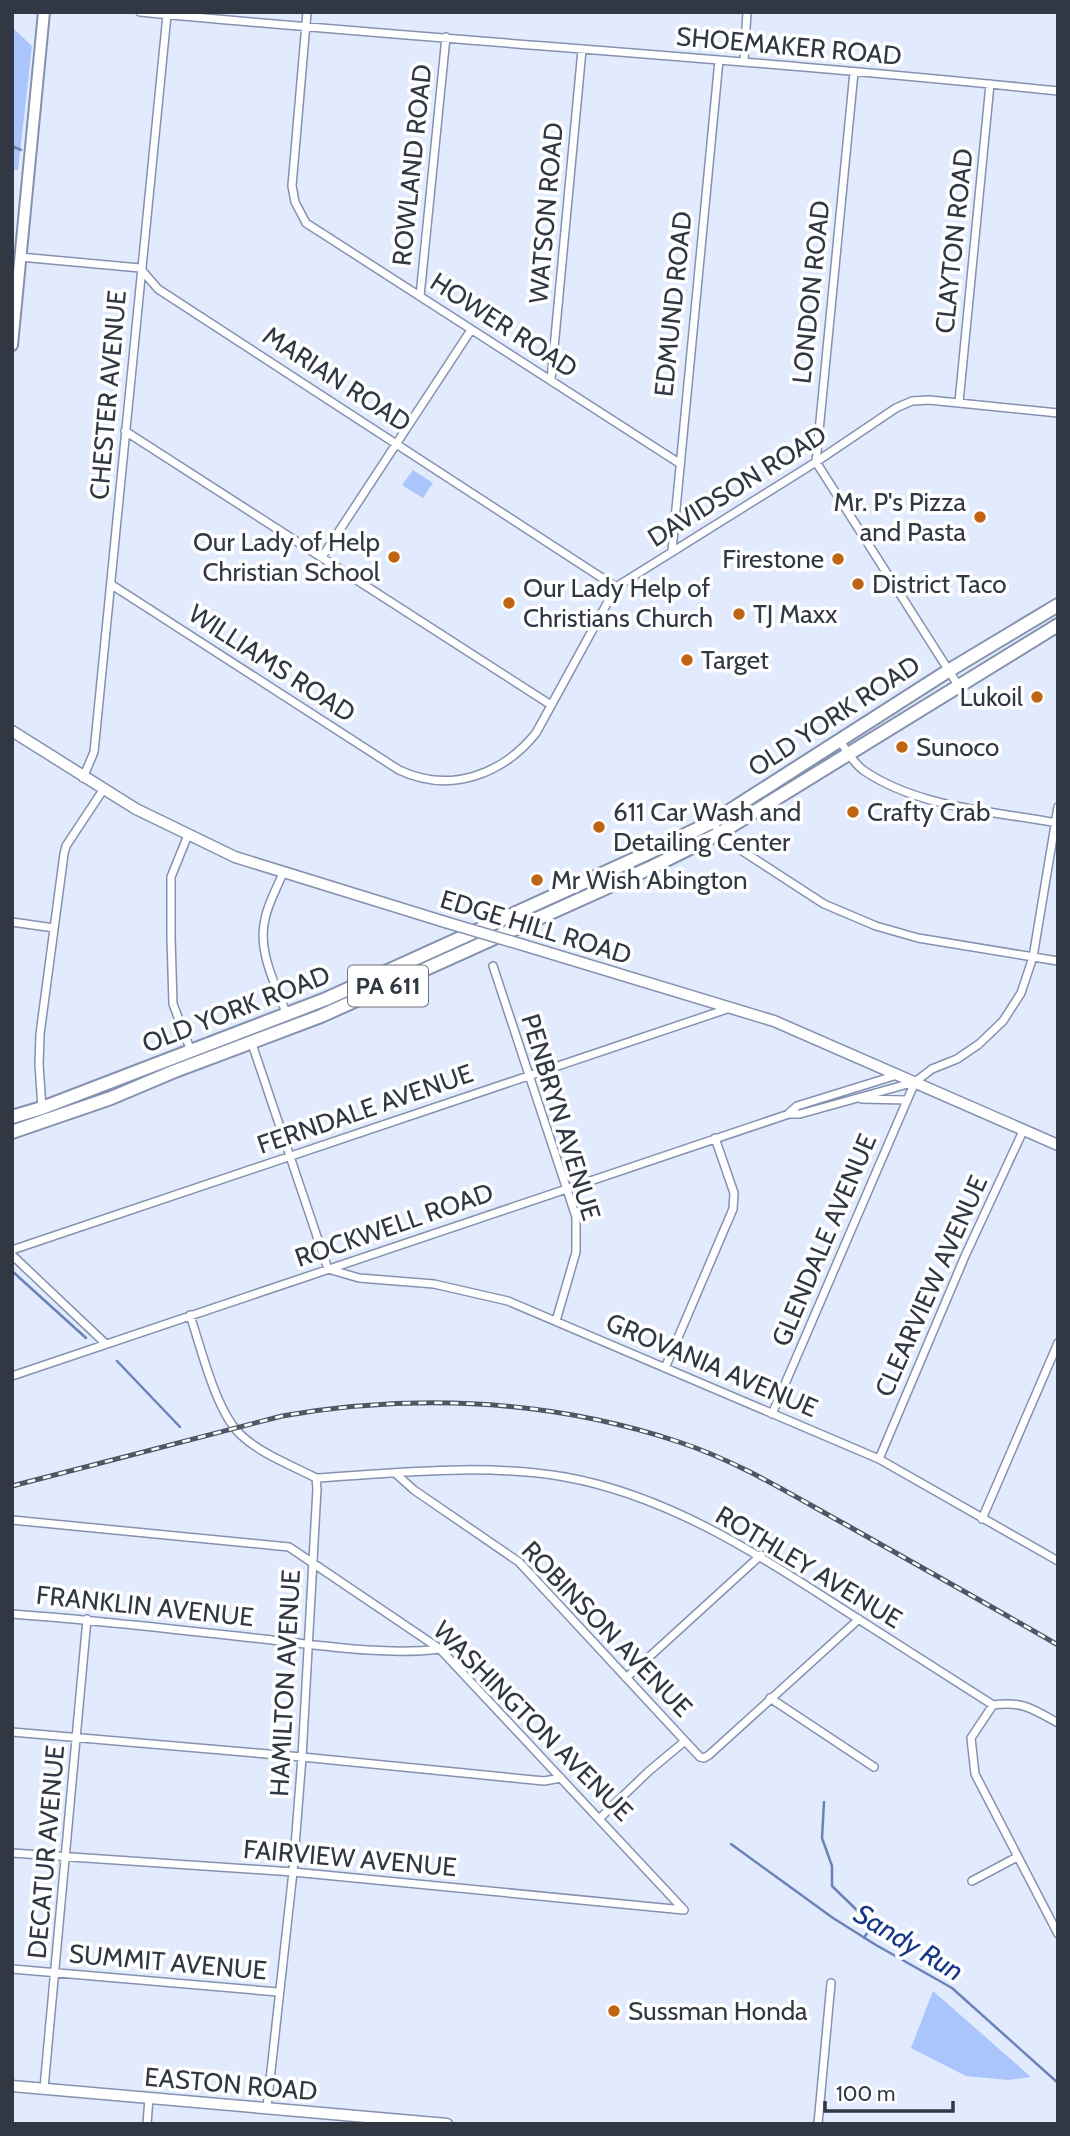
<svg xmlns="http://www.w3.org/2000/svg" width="1070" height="2136" viewBox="0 0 1070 2136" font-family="Cabin,sans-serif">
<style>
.green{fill:#a9c5fc}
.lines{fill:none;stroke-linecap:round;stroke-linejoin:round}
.stream{stroke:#6983b8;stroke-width:2.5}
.street-casing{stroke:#8492af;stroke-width:10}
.secondary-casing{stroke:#8492af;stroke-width:13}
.primary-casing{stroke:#8492af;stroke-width:14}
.highway-casing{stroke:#8492af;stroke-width:16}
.street{stroke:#fff;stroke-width:7}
.secondary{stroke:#fff;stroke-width:10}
.primary{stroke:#fff;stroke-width:10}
.highway{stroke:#fff;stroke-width:12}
.rail-casing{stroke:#505764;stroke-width:5}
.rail{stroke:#fff;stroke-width:2.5;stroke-dasharray:8;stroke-linecap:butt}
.secondary-bridge-casing{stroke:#8492af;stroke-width:13;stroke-linecap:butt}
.secondary-bridge{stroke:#fff;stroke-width:10}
.poi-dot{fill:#c06312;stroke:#fff;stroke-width:2.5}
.labels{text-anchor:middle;stroke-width:7;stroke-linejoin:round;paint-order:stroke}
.shield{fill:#fff;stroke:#6f737b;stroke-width:2}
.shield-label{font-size:24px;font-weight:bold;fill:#313743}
.street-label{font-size:26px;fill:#313743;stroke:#fff}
.poi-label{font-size:26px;fill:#313743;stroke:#fff;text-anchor:start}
.water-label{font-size:28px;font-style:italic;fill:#163787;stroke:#fff}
</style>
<rect width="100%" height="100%" fill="#e1ebfd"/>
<path class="green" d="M12 27 32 46 18 170H12Z
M413 470 433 483 423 498 402 485Z
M933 1991 1031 2077 1008 2080 966 2076 911 2048Z"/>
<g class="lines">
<path class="stream" d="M12 146 21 150
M12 1271 86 1338
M117 1361 180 1427
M824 1802 822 1838 832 1866V1886L866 1919 869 1930 864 1938
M731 1844 833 1918 876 1945 952 1988 1058 2083"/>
<defs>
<path id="street" d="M140 12C446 41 752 59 1058 91
M307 12 292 186 295 202 306 223 679 463
M744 61 747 12
M854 72 816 462 958 685
M20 257 140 268 158 289 616 587
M420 296 446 37
M551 380 582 50
M959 402 990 84
M125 431 551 705
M672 551 719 60
M322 557 471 330
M112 585 399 770C450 794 502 775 536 733L616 587 816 462 896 408 912 401 929 400 1058 413
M840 740C846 751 853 762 863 770 918 808 993 811 1057 823
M83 778 94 752 167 15
M712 822 727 841 824 904 876 926 918 938 1058 961
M188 835 171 877V937L173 1004 191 1051
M283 873C277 888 268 903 265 919 257 951 276 986 287 1015
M12 922 54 928
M493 966 576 1217V1252L556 1321
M251 1041 328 1269 359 1278 434 1284 508 1301 879 1459 1058 1561
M862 1099 907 1100
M42 1108 39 1064 40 1034 64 854 66 846 103 790
M789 1113 797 1106 897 1075
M12 1250 730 1008
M12 1255 106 1344
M190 1315C201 1348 216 1412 241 1435 261 1454 291 1465 316 1478L317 1489 302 1757 293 1872 267 2107
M665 1368 733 1209 734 1193 715 1138
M12 1376 789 1114H800L915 1082 932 1069 957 1059 979 1044 1003 1021 1021 993 1033 957 1058 807
M772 1414 915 1082
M879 1459 965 1256 1023 1131
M395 1473 414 1490 519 1562 685 1741
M316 1478C396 1473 486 1463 565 1477 666 1495 757 1553 841 1608 892 1640 942 1673 993 1705 1023 1701 1033 1709 1058 1723
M982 1519 1058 1343
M12 1520 289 1547 440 1649 684 1910
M12 1614C96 1620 180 1630 263 1639 318 1645 385 1656 440 1649
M626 1678 761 1555
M770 1698 874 1767
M993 1705 971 1738 975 1774 1058 1934
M12 1732 302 1757 544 1781 561 1778
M600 1818 649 1771 685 1741 700 1757 704 1758 709 1755 859 1619
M12 1853 293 1872 684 1910
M972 1881 1017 1857
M12 1969 278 1992
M44 2088 87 1619
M147 2124 149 2098
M818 2124 831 1983"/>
<path id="secondary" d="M12 731 136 809 235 857 445 922
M523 945 774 1021 1058 1145
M12 2086 447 2124"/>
<path id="primary" d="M12 345 44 12"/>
<path id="highway" d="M12 1117 42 1108 326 999 648 853 712 822 948 671 1058 605
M12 1132 111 1098 175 1071 321 1016 650 868 720 833 1058 625"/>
</defs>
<use href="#street" class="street-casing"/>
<use href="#secondary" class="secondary-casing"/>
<use href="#primary" class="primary-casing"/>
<use href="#highway" class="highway-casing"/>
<use href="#street" class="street"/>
<use href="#secondary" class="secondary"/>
<use href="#primary" class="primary"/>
<use href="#highway" class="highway"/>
<defs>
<path id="rail" d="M12 1486 282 1416C417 1393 549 1399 679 1442 740 1462 795 1497 850 1527 919 1566 989 1605 1058 1645"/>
</defs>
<use href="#rail" class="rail-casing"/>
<use href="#rail" class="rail"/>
<defs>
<path id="secondary-bridge" d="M445 922 523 945"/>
</defs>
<use href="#secondary-bridge" class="secondary-bridge-casing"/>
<use href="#secondary-bridge" class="secondary-bridge"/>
</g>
<g class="poi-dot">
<circle cx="980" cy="517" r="7"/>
<circle cx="394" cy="557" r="7"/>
<circle cx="838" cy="559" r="7"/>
<circle cx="858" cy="584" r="7"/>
<circle cx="509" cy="603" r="7"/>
<circle cx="739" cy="614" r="7"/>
<circle cx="687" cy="660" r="7"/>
<circle cx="1037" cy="697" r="7"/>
<circle cx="902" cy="747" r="7"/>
<circle cx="853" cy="812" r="7"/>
<circle cx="599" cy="827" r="7"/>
<circle cx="537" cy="880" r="7"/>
<circle cx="614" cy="2011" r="7"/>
</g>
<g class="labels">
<rect class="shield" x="348" y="965.5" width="80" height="41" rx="5"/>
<g class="shield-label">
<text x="388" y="994">PA 611</text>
</g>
<g class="street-label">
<text transform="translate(789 46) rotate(5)" y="9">SHOEMAKER ROAD</text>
<text transform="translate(412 165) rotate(-84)" y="9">ROWLAND ROAD</text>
<text transform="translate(546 213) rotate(-85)" y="9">WATSON ROAD</text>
<text transform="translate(954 241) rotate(-84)" y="9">CLAYTON ROAD</text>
<text transform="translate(811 292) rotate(-84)" y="9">LONDON ROAD</text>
<text transform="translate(673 304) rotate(-84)" y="9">EDMUND ROAD</text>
<text transform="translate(504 325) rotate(33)" y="9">HOWER ROAD</text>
<text transform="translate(337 379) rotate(33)" y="9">MARIAN ROAD</text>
<text transform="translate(108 395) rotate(-85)" y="9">CHESTER AVENUE</text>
<text transform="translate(737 486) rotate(-32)" y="9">DAVIDSON ROAD</text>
<text transform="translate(272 663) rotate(33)" y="9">WILLIAMS ROAD</text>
<text transform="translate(834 716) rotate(-33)" y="9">OLD YORK ROAD</text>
<text transform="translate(536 927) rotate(17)" y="9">EDGE HILL ROAD</text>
<text transform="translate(236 1009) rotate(-21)" y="9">OLD YORK ROAD</text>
<text transform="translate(365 1109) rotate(-19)" y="9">FERNDALE AVENUE</text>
<text transform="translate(561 1117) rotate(73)" y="9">PENBRYN AVENUE</text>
<text transform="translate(394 1225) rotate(-19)" y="9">ROCKWELL ROAD</text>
<text transform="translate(824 1240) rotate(-67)" y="9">GLENDALE AVENUE</text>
<text transform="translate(931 1286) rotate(-66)" y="9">CLEARVIEW AVENUE</text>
<text transform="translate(712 1365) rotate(23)" y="9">GROVANIA AVENUE</text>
<text transform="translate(809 1567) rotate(31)" y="9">ROTHLEY AVENUE</text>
<text transform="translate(145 1606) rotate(6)" y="9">FRANKLIN AVENUE</text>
<text transform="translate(607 1629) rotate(46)" y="9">ROBINSON AVENUE</text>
<text transform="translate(285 1683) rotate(-87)" y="9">HAMILTON AVENUE</text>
<text transform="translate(533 1721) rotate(45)" y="9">WASHINGTON AVENUE</text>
<text transform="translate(46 1852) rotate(-85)" y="9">DECATUR AVENUE</text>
<text transform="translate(350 1858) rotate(5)" y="9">FAIRVIEW AVENUE</text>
<text transform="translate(168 1962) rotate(5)" y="9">SUMMIT AVENUE</text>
<text transform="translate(231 2084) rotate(5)" y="9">EASTON ROAD</text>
</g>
<g class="poi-label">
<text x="966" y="511" text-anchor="end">Mr. P's Pizza<tspan x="966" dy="30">and Pasta</tspan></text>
<text x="380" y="551" text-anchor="end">Our Lady of Help<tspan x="380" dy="30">Christian School</tspan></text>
<text x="824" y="568" text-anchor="end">Firestone</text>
<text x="872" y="593">District Taco</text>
<text x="523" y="597">Our Lady Help of<tspan x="523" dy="30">Christians Church</tspan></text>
<text x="753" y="623">TJ Maxx</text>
<text x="701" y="669">Target</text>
<text x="1023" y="706" text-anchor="end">Lukoil</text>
<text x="916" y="756">Sunoco</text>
<text x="613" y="821">611 Car Wash and<tspan x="613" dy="30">Detailing Center</tspan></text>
<text x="867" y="821">Crafty Crab</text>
<text x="551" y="889">Mr Wish Abington</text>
<text x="628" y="2020">Sussman Honda</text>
</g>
<g class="water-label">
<text transform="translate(909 1942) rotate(31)" y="10">Sandy Run</text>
</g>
</g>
<rect width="1070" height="2136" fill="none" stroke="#313743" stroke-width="28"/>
<path d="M825 2101v10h128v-10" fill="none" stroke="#313743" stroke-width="3.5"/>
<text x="836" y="2101" font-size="21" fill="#313743" stroke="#ffffff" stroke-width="5" paint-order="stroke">100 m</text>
</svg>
